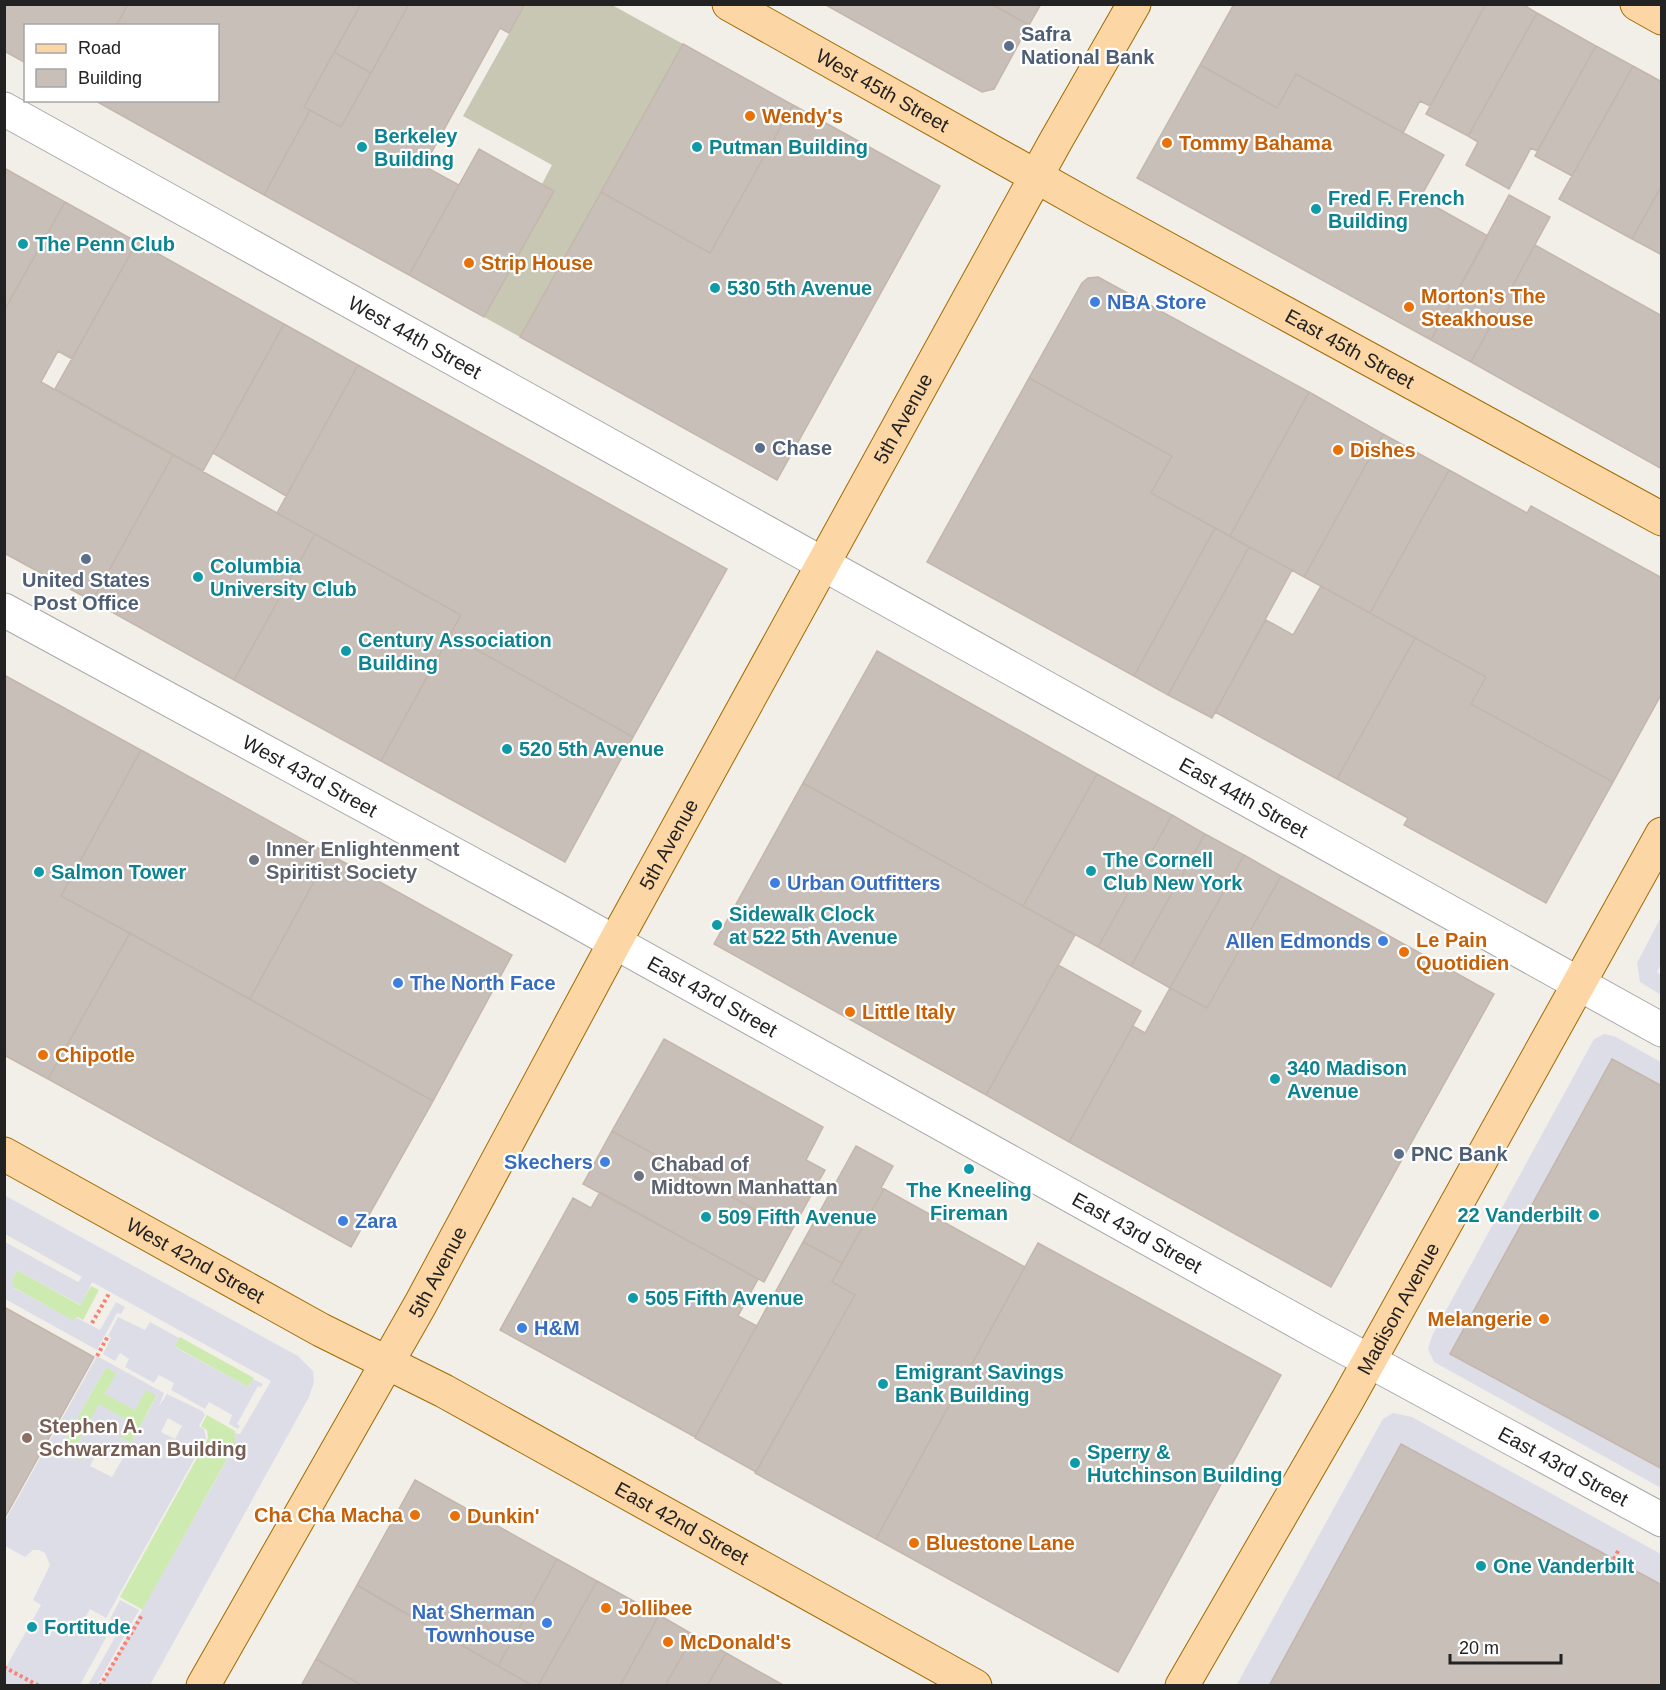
<svg xmlns="http://www.w3.org/2000/svg" width="1666" height="1690" viewBox="0 0 1666 1690" font-family="Arial,sans-serif">
<style>
.construction{fill:#c7c7b4}
.grass{fill:#cdebb0}
.plaza{fill:#dddde8;fill-rule:evenodd}
.building{fill:#c7bfb8;stroke:#c4b6ab;stroke-width:1.5}
.lines{fill:none;stroke-linecap:round;stroke-linejoin:round}
.minor-casing{stroke:#a9a9a9;stroke-width:35}
.major-casing{stroke:#a06b00;stroke-width:35}
.path{stroke:#fa8072;stroke-width:4;stroke-dasharray:3 3;stroke-linecap:butt}
.minor{stroke:#fff;stroke-width:33}
.major{stroke:#fcd6a4;stroke-width:33}
.service-dot{fill:#5c6f8a;stroke:#fff;stroke-width:2}
.food-dot{fill:#e8710a;stroke:#fff;stroke-width:2}
.culture-dot{fill:#0f9aa8;stroke:#fff;stroke-width:2}
.shop-dot{fill:#3f7fe0;stroke:#fff;stroke-width:2}
.worship-dot{fill:#6b7280;stroke:#fff;stroke-width:2}
.education-dot{fill:#8d6e63;stroke:#fff;stroke-width:2}
.labels{text-anchor:middle;stroke-width:4.5;stroke-linejoin:round;paint-order:stroke}
.service-label{font-size:20px;font-weight:bold;fill:#4e5e75;stroke:#fff;text-anchor:start}
.street-label{font-size:20px;fill:#222;stroke:#fff}
.food-label{font-size:20px;font-weight:bold;fill:#c56008;stroke:#fff;text-anchor:start}
.culture-label{font-size:20px;font-weight:bold;fill:#0d838f;stroke:#fff;text-anchor:start}
.shop-label{font-size:20px;font-weight:bold;fill:#366cbe;stroke:#fff;text-anchor:start}
.worship-label{font-size:20px;font-weight:bold;fill:#5b616d;stroke:#fff;text-anchor:start}
.education-label{font-size:20px;font-weight:bold;fill:#785e54;stroke:#fff;text-anchor:start}
</style>
<rect width="100%" height="100%" fill="#f2efe9"/>
<path class="construction" d="M525 5H612L683 44 520 337 484 317 554 191 542 184 552 165 463 116Z"/>
<path class="grass" d="M17 1270 80 1305 91 1286 99 1290 83 1320 77 1317 73 1321 13 1287 12 1280Z
M180 1337 254 1378 248 1387 174 1346Z
M106 1367 117 1373 105 1394 146 1390 157 1395 131 1443 120 1437 77 1444 88 1451 82 1461 60 1449Z
M207 1415 235 1431 236 1443 143 1610 120 1597 208 1438 207 1430 201 1426Z"/>
<path class="plaza" d="M1661 917V964L1657 972 1661 975V995L1640 982 1637 963Z
M1604 1034 1614 1036 1661 1062V1086L1612 1059 1450 1354 1661 1469V1488L1434 1362 1428 1349 1432 1336 1594 1039Z
M4 1195 298 1356 313 1371 314 1382 309 1397 150 1685H100L236 1444 234 1433 240 1434 271 1381 92 1282 81 1305 17 1270 12 1280 14 1288 72 1320 77 1318 100 1330 116 1302 125 1307 121 1314 117 1313 97 1350 5 1299V1242L78 1282 82 1277 5 1234Z
M118 1317 145 1330 150 1322 179 1338 175 1347 248 1387 253 1379 263 1384 261 1387 258 1386 237 1424 240 1426 238 1429 229 1424 232 1415 209 1402 205 1409 171 1390 174 1383 159 1375 154 1383 125 1367 129 1359 120 1353 115 1361 103 1354 111 1338 108 1336Z
M97 1356 164 1393 159 1406 167 1394 202 1411 205 1415 199 1426 204 1429 206 1438 106 1618 90 1609 84 1620 108 1634 80 1685H5V1669L41 1605 33 1600 50 1565 45 1553 39 1550H33L25 1557 5 1546V1521ZM106 1367 116 1373 105 1394 135 1410 146 1390 157 1396 131 1443 120 1437 129 1421 99 1404 77 1444 88 1451 82 1461 60 1449ZM168 1418 182 1426 175 1439 161 1432ZM116 1445 127 1451 112 1477 90 1466 96 1455 107 1460Z
M1393 1413 1412 1417 1661 1554V1585L1401 1444 1269 1685 1236 1686 1379 1426 1383 1419Z
M120 1600 139 1610 97 1685H88L122 1625 110 1619Z"/>
<path class="building" d="M4 4H128L116 26H26V63L4 51Z
M128 4H361L304 107 310 110 264 195 94 100H218V26H116Z
M361 4H409L371 73 334 52Z
M409 4H525L509 33 500 28 424 166 459 185 409 275 264 195 310 110 341 127Z
M824 4H991L1029 25 994 89 982 92Z
M991 4H1041L1029 25Z
M1234 4H1486L1430 106 1420 101 1403 133 1296 74 1277 108 1200 65Z
M1486 4H1522L1537 13 1468 136 1426 114Z
M1537 13 1596 46 1537 151 1531 148 1509 189 1466 165 1478 142 1468 136Z
M683 44 793 105 710 253 601 192Z
M1596 46 1633 66 1572 176 1535 156Z
M334 52 371 73 341 127 304 107Z
M1200 65 1277 108 1296 74 1444 155 1420 198 1488 236 1431 340 1137 178Z
M1633 66 1662 82V185L1632 239 1559 199Z
M793 105 940 186 777 480 520 337 601 192 710 253Z
M479 149 554 191 484 317 409 275Z
M4 168 65 202 4 311Z
M1662 185V255L1632 239Z
M1509 195 1550 217 1471 362 1431 340Z
M65 202 137 242 72 359 58 351 41 382 173 455 92 601 4 553V311Z
M137 242 284 324 203 471 55 389Z
M1535 245 1662 316V469L1471 362Z
M1098 277 1309 392 1230 536 1151 493 1172 456 1029 378 1082 283 1088 278Z
M284 324 358 365 286 496 213 453Z
M358 365 727 569 633 737 450 635 461 615 277 513Z
M1029 378 1172 456 1151 493 1215 528 1134 676 927 562Z
M1309 392 1383 434 1304 577 1230 536Z
M1383 434 1449 470 1370 613 1304 577Z
M173 455 315 534 234 680 92 601Z
M1449 470 1527 513 1531 506 1662 578V693L1613 782 1471 704 1486 677 1370 613Z
M1215 528 1249 547 1168 695 1134 676Z
M315 534 461 615 381 761 234 680Z
M1249 547 1292 570 1212 718 1168 695Z
M1321 586 1415 638 1337 779 1215 712 1266 620 1293 635Z
M450 635 633 737 565 862 381 761Z
M1415 638 1486 677 1471 704 1613 782 1546 903 1404 825 1408 818 1337 779Z
M877 651 1097 774 1023 906 803 783Z
M4 675 141 750 61 896 130 933 48 1079 4 1055Z
M141 750 329 854 250 999 61 896Z
M1097 774 1172 815 1098 947 1023 906Z
M803 783 1075 935 986 1095 714 944Z
M1172 815 1205 834 1131 966 1098 947Z
M1205 834 1244 855 1170 988 1131 966Z
M329 854 512 955 433 1101 250 999Z
M1244 855 1281 876 1207 1008 1170 988Z
M1281 876 1494 994 1331 1287 1069 1142 1133 1026 1145 1033 1170 988 1207 1008Z
M130 933 433 1101 351 1247 48 1079Z
M1058 965 1141 1011 1069 1142 986 1095Z
M664 1039 823 1127 806 1160 825 1170 792 1230 612 1131Z
M1612 1059 1662 1086V1469L1450 1354Z
M612 1131 792 1230 764 1282 583 1184Z
M856 1146 893 1166 881 1188 884 1189 842 1263 803 1242Z
M884 1189 1025 1267 876 1539 755 1473 855 1295 832 1282Z
M600 1192 758 1279 738 1316 757 1326 695 1437 500 1330 573 1198 591 1208Z
M803 1242 842 1263 832 1282 855 1295 756 1472 695 1438Z
M1038 1243 1281 1375 1118 1672 876 1539Z
M4 1307 94 1357 4 1519Z
M1401 1444 1662 1585V1686H1269Z
M415 1480 557 1559 498 1666 357 1585Z
M557 1559 597 1581 538 1686H533L498 1666Z
M597 1581 659 1615 620 1686H538Z
M357 1585 375 1596 533 1686H363L316 1659Z
M659 1615 694 1635 665 1686H620Z
M694 1635 726 1653 707 1686H665Z
M726 1653 785 1686H707Z
M316 1659 363 1686H301Z"/>
<g class="lines">
<defs>
<g id="minor">
<path id="s1" d="M4 109 1662 1030"/>
<path id="s2" d="M4 610 555 909 1316 1332 1662 1520"/>
</g>
<g id="major">
<path id="s3" d="M729 4 1094 209 1662 519"/>
<path d="M1637 4 1662 18"/>
<path id="s4" d="M4 1154 321 1330 444 1391 975 1686"/>
<path id="s5" d="M203 1686 420 1305 615 942 1054 144 1134 4"/>
<path id="s6" d="M1182 1686 1348 1399 1662 834"/>
</g>
</defs>
<use href="#minor" class="minor-casing"/>
<use href="#major" class="major-casing"/>
<path class="path" d="M92 1323 110 1292
M97 1356 108 1336
M1614 1559 1619 1549
M4 1667 39 1686
M100 1686 142 1615"/>
<use href="#minor" class="minor"/>
<use href="#major" class="major"/>
</g>
<g class="service-dot">
<circle cx="1009" cy="46" r="6"/>
<circle cx="760" cy="448" r="6"/>
<circle cx="86" cy="559" r="6"/>
<circle cx="1399" cy="1154" r="6"/>
</g>
<g class="food-dot">
<circle cx="750" cy="116" r="6"/>
<circle cx="1167" cy="143" r="6"/>
<circle cx="469" cy="263" r="6"/>
<circle cx="1409" cy="307" r="6"/>
<circle cx="1338" cy="450" r="6"/>
<circle cx="1404" cy="952" r="6"/>
<circle cx="850" cy="1012" r="6"/>
<circle cx="43" cy="1055" r="6"/>
<circle cx="1544" cy="1319" r="6"/>
<circle cx="415" cy="1515" r="6"/>
<circle cx="455" cy="1516" r="6"/>
<circle cx="914" cy="1543" r="6"/>
<circle cx="606" cy="1608" r="6"/>
<circle cx="668" cy="1642" r="6"/>
</g>
<g class="culture-dot">
<circle cx="362" cy="147" r="6"/>
<circle cx="697" cy="147" r="6"/>
<circle cx="1316" cy="209" r="6"/>
<circle cx="23" cy="244" r="6"/>
<circle cx="715" cy="288" r="6"/>
<circle cx="198" cy="577" r="6"/>
<circle cx="346" cy="651" r="6"/>
<circle cx="507" cy="749" r="6"/>
<circle cx="1091" cy="871" r="6"/>
<circle cx="39" cy="872" r="6"/>
<circle cx="717" cy="925" r="6"/>
<circle cx="1275" cy="1079" r="6"/>
<circle cx="969" cy="1169" r="6"/>
<circle cx="1594" cy="1215" r="6"/>
<circle cx="706" cy="1217" r="6"/>
<circle cx="633" cy="1298" r="6"/>
<circle cx="883" cy="1384" r="6"/>
<circle cx="1075" cy="1463" r="6"/>
<circle cx="1481" cy="1566" r="6"/>
<circle cx="32" cy="1627" r="6"/>
</g>
<g class="shop-dot">
<circle cx="1095" cy="302" r="6"/>
<circle cx="775" cy="883" r="6"/>
<circle cx="1383" cy="941" r="6"/>
<circle cx="398" cy="983" r="6"/>
<circle cx="605" cy="1162" r="6"/>
<circle cx="343" cy="1221" r="6"/>
<circle cx="522" cy="1328" r="6"/>
<circle cx="547" cy="1623" r="6"/>
</g>
<g class="worship-dot">
<circle cx="254" cy="860" r="6"/>
<circle cx="639" cy="1176" r="6"/>
</g>
<circle class="education-dot" cx="27" cy="1438" r="6"/>
<g class="labels">
<g class="service-label">
<text x="1021" y="41">Safra<tspan x="1021" dy="23">National Bank</tspan></text>
<text x="772" y="455">Chase</text>
<text x="86" y="587" text-anchor="middle">United States<tspan x="86" dy="23">Post Office</tspan></text>
<text x="1411" y="1161">PNC Bank</text>
</g>
<g class="street-label">
<text dy="7" stroke="none"><textPath href="#s3" startOffset="176">West 45th Street</textPath></text>
<text dy="7" stroke="none"><textPath href="#s1" startOffset="470">West 44th Street</textPath></text>
<text dy="7" stroke="none"><textPath href="#s3" startOffset="710">East 45th Street</textPath></text>
<text dy="7" stroke="none"><textPath href="#s5" startOffset="1448">5th Avenue</textPath></text>
<text dy="7" stroke="none"><textPath href="#s2" startOffset="348">West 43rd Street</textPath></text>
<text dy="7" stroke="none"><textPath href="#s1" startOffset="1418">East 44th Street</textPath></text>
<text dy="7" stroke="none"><textPath href="#s5" startOffset="962">5th Avenue</textPath></text>
<text dy="7" stroke="none"><textPath href="#s2" startOffset="807">East 43rd Street</textPath></text>
<text dy="7" stroke="none"><textPath href="#s2" startOffset="1293">East 43rd Street</textPath></text>
<text dy="7" stroke="none"><textPath href="#s4" startOffset="219">West 42nd Street</textPath></text>
<text dy="7" stroke="none"><textPath href="#s5" startOffset="476">5th Avenue</textPath></text>
<text dy="7" stroke="none"><textPath href="#s6" startOffset="435">Madison Avenue</textPath></text>
<text dy="7" stroke="none"><textPath href="#s2" startOffset="1779">East 43rd Street</textPath></text>
<text dy="7" stroke="none"><textPath href="#s4" startOffset="772">East 42nd Street</textPath></text>
</g>
<g class="food-label">
<text x="762" y="123">Wendy's</text>
<text x="1179" y="150">Tommy Bahama</text>
<text x="481" y="270">Strip House</text>
<text x="1421" y="303">Morton's The<tspan x="1421" dy="23">Steakhouse</tspan></text>
<text x="1350" y="457">Dishes</text>
<text x="1416" y="947">Le Pain<tspan x="1416" dy="23">Quotidien</tspan></text>
<text x="862" y="1019">Little Italy</text>
<text x="55" y="1062">Chipotle</text>
<text x="1532" y="1326" text-anchor="end">Melangerie</text>
<text x="403" y="1522" text-anchor="end">Cha Cha Macha</text>
<text x="467" y="1523">Dunkin'</text>
<text x="926" y="1550">Bluestone Lane</text>
<text x="618" y="1615">Jollibee</text>
<text x="680" y="1649">McDonald's</text>
</g>
<g class="culture-label">
<text x="374" y="143">Berkeley<tspan x="374" dy="23">Building</tspan></text>
<text x="709" y="154">Putman Building</text>
<text x="1328" y="205">Fred F. French<tspan x="1328" dy="23">Building</tspan></text>
<text x="35" y="251">The Penn Club</text>
<text x="727" y="295">530 5th Avenue</text>
<text x="210" y="573">Columbia<tspan x="210" dy="23">University Club</tspan></text>
<text x="358" y="647">Century Association<tspan x="358" dy="23">Building</tspan></text>
<text x="519" y="756">520 5th Avenue</text>
<text x="1103" y="867">The Cornell<tspan x="1103" dy="23">Club New York</tspan></text>
<text x="51" y="879">Salmon Tower</text>
<text x="729" y="921">Sidewalk Clock<tspan x="729" dy="23">at 522 5th Avenue</tspan></text>
<text x="1287" y="1075">340 Madison<tspan x="1287" dy="23">Avenue</tspan></text>
<text x="969" y="1197" text-anchor="middle">The Kneeling<tspan x="969" dy="23">Fireman</tspan></text>
<text x="1582" y="1222" text-anchor="end">22 Vanderbilt</text>
<text x="718" y="1224">509 Fifth Avenue</text>
<text x="645" y="1305">505 Fifth Avenue</text>
<text x="895" y="1379">Emigrant Savings<tspan x="895" dy="23">Bank Building</tspan></text>
<text x="1087" y="1459">Sperry &amp;<tspan x="1087" dy="23">Hutchinson Building</tspan></text>
<text x="1493" y="1573">One Vanderbilt</text>
<text x="44" y="1634">Fortitude</text>
</g>
<g class="shop-label">
<text x="1107" y="309">NBA Store</text>
<text x="787" y="890">Urban Outfitters</text>
<text x="1371" y="948" text-anchor="end">Allen Edmonds</text>
<text x="410" y="990">The North Face</text>
<text x="593" y="1169" text-anchor="end">Skechers</text>
<text x="355" y="1228">Zara</text>
<text x="534" y="1335">H&amp;M</text>
<text x="535" y="1619" text-anchor="end">Nat Sherman<tspan x="535" dy="23">Townhouse</tspan></text>
</g>
<g class="worship-label">
<text x="266" y="856">Inner Enlightenment<tspan x="266" dy="23">Spiritist Society</tspan></text>
<text x="651" y="1171">Chabad of<tspan x="651" dy="23">Midtown Manhattan</tspan></text>
</g>
<g class="education-label">
<text x="39" y="1433">Stephen A.<tspan x="39" dy="23">Schwarzman Building</tspan></text>
</g>
</g>
<rect width="1666" height="1690" fill="none" stroke="#222222" stroke-width="12"/>
<rect x="24" y="24" width="195" height="78" fill="#ffffff" stroke="#a7a7a7" stroke-width="1.5"/>
<rect x="36" y="44" width="30" height="9" fill="#fcd6a4" stroke="#a7a7a7" stroke-width="1.5"/>
<text x="78" y="54" font-size="18" fill="#222222">Road</text>
<rect x="36" y="69" width="30" height="18" fill="#c7bfb8" stroke="#a7a7a7" stroke-width="1.5"/>
<text x="78" y="84" font-size="18" fill="#222222">Building</text>
<path d="M1450 1654v9h111v-9" fill="none" stroke="#222222" stroke-width="3"/>
<text x="1459" y="1654" font-size="18" fill="#222222" stroke="#ffffff" stroke-width="4.5" paint-order="stroke">20 m</text>
</svg>
